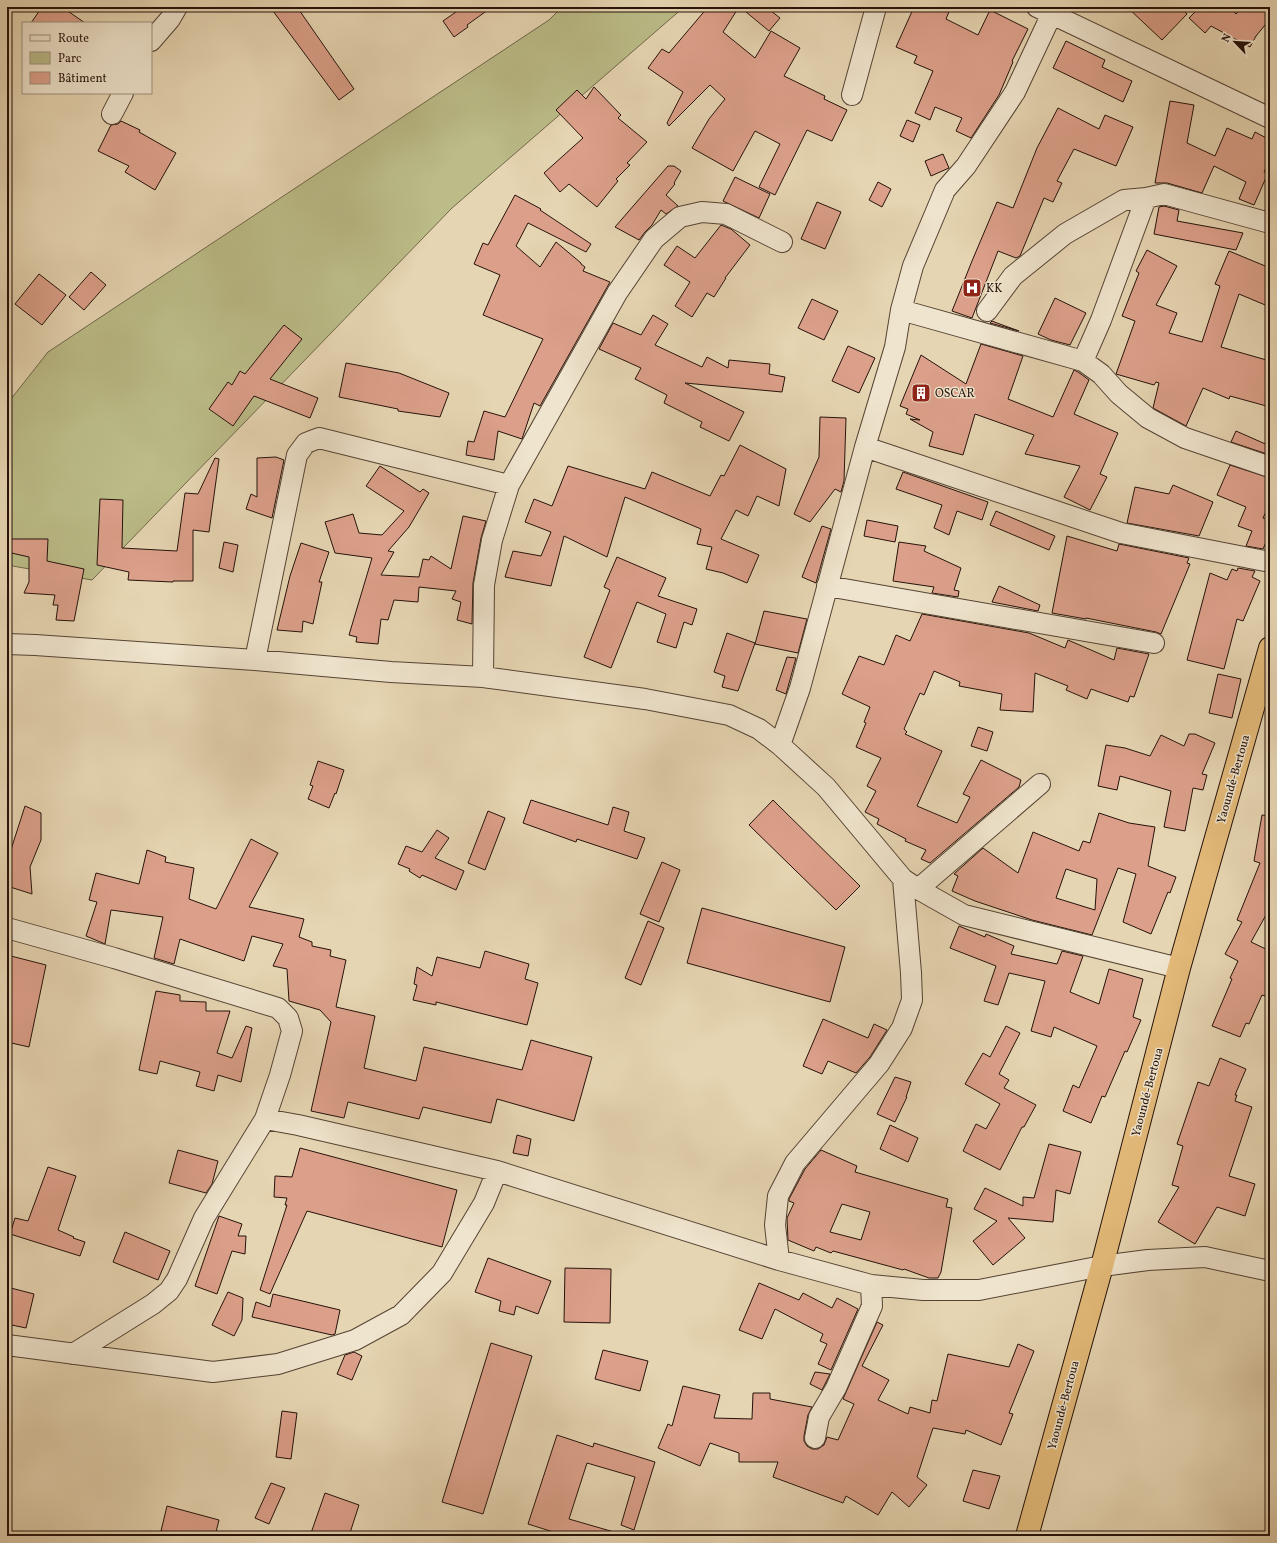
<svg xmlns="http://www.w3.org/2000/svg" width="1277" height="1543" viewBox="0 0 1277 1543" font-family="Vollkorn,serif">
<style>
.green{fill:#bbbc88;stroke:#706749}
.building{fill:#dca08a;stroke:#25120a;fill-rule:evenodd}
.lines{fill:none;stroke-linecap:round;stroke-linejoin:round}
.minor-casing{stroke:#554334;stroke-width:22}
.trunk-casing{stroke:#25120a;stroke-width:24}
.minor{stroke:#efe4cd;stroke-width:20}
.trunk{stroke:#e3ba79;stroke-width:22}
.labels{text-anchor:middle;stroke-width:3;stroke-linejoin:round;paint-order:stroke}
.poi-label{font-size:12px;fill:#25120a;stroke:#efe4cd;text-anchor:start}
.street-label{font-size:12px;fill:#25120a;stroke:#efe4cd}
</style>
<rect width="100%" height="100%" fill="#e6d5b2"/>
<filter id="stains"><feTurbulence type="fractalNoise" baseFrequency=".005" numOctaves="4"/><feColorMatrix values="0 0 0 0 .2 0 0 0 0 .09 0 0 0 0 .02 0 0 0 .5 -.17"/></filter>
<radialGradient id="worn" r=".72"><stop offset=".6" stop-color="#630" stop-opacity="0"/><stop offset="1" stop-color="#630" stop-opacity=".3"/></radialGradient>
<path class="green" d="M562 7H684L452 208 92 580 7 565V404L48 352 549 20Z"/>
<path class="building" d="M42 7H62L85 23H31Z
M270 7H297L354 89 339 100Z
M463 7H492L467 25 468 27 454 37 443 21Z
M708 7H739L723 32 755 58 771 31 800 48 784 76 825 96 824 99 847 110 832 141 807 130 775 195 759 187 780 144 755 131 733 171 692 148 709 119 725 99 710 85 669 126 667 123 683 92 648 68 662 49 669 53Z
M740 7H766L780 18 769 31Z
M914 7H951L946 19 978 35 990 10 1028 29 1012 61 1013 62 999 95 971 138 956 131 962 118 935 107 930 120 915 113 933 71 914 63 917 56 896 47Z
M1127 7H1180L1187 14 1162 40Z
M1200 7H1229L1236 14 1242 7H1270V19L1256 36 1250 47 1211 26 1205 33 1189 18Z
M1066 41 1105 60 1102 67 1132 81 1123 102 1053 68Z
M594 87 621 115 618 118 647 142 627 163 630 165 616 179 618 181 597 207 569 184 560 192 544 173 583 138 556 110 577 90 586 99Z
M1170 101 1194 105 1187 143 1215 156 1227 128 1252 139 1255 132 1270 140V160L1264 172 1268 173 1254 205 1239 199 1246 182 1214 166 1202 193 1167 183H1155Z
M1058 108 1099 129 1105 115 1133 127 1116 166 1074 149 1057 181 1062 183 1053 202 1044 198 1020 256 1016 258 998 251 972 318 952 311 972 261 997 202 1013 208 1037 148Z
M907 120 920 125 913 142 900 136Z
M121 121 140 130 139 132 176 153 155 190 125 172 129 166 98 151 111 125 118 124Z
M943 154 949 168 931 176 925 161Z
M668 166H674L681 171 674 183 675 184 666 195 678 206 666 214 661 210 652 225 645 232 639 240 615 227Z
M735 177 770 194 759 218 723 201Z
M878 182 891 189 882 207 869 200Z
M515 195 541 209 540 210 591 244 586 252 528 223 516 246 540 267 556 242 581 263V264L585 267 583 271 610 282 540 406 534 403 522 439 498 431 494 460 466 455 468 441 474 442 484 411 505 417 543 339 483 315 500 275 474 264 483 243 488 245Z
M817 202 841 212 825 249 801 239Z
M1164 206 1179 210 1177 221 1243 233 1236 250 1154 234 1159 207Z
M721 225 731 229 750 245 725 278H726L714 297 707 293 692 317 675 306 690 282 664 265 677 246 695 258Z
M1147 250 1177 266 1156 305 1177 313 1169 333 1202 342 1220 286 1215 284 1229 251 1270 268V307L1239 294 1221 347 1270 361V407L1230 396 1229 399 1203 388 1186 426 1153 408 1159 383 1156 382 1154 385 1116 374 1135 321 1122 316 1139 273 1136 271Z
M91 272 106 285 84 310 69 297Z
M39 274 66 295 42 325 15 304Z
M1055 298 1086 313 1070 345 1051 340 1038 334Z
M812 299 838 311 824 340 798 328Z
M653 315 668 324 655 345 702 367 707 357 728 368 729 360 770 364 769 374 785 377 782 392 685 383 744 412 729 441 700 427 702 422 664 403 667 395 635 379 641 368 599 349 613 323 641 335Z
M992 321 997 323 1019 331 990 323Z
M284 325 302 339 270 379 318 398 310 418 254 396 233 426 209 409 228 382 232 385 240 371 245 374Z
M981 344 1023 356 1008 399 1053 417 1074 370 1078 372 1089 380 1074 414 1118 433 1100 474 1107 477 1090 510 1064 497 1080 466 1025 454 1034 435 975 414 963 455 929 446 933 432 910 419 920 420 906 414 908 409 900 406 921 355 966 384Z
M848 346 875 358 859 393 832 381Z
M346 363 399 373 449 393 440 417 398 411V409L339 397Z
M820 417 846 418 844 481 841 492 835 489 810 522 794 514 819 457Z
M1236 431 1270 446V455L1231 442Z
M740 445 786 469 779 506 757 496 748 516 736 510 721 539 759 555 747 583 723 573 706 569 712 547 697 544 701 529 625 497 607 557 564 536 551 586 505 577 513 551 541 556 551 532 525 522 534 499 552 506 568 466 645 489 652 472 710 496 721 475 724 476Z
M276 457 284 460 272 518 246 509 251 494 257 497V458Z
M215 458 219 459 209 532 193 530V581H173V582L128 580 129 572 97 565 100 499 123 500 122 548 177 551 185 493 198 494Z
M1230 465 1270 478V503L1263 518 1270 520V533L1263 549 1246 546 1252 531 1238 526 1246 507 1217 495Z
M380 466 420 492 423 489 429 493 409 527 388 551 394 552 381 575 419 577 423 559 429 560 431 556 451 569 463 516 486 521 481 538 473 583 472 624 457 620 461 602 452 599 456 591 419 587 418 602 394 600 388 620 381 619 378 644 356 642 357 637 349 635 372 558 335 553 325 522 353 514 359 533 382 535 404 511 366 486Z
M903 472 988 502 982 520 957 511 949 535 934 528 942 505 896 489Z
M1173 485 1213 502 1199 536 1127 523 1135 487 1169 494Z
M996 511 1055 536 1049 550 990 525Z
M867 520 898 526 895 542 864 536Z
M822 526 831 529 816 583 802 577Z
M1067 536 1117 551 1119 544 1189 558 1187 563 1190 564 1161 634 1156 632 1086 618V619L1052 613Z
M7 539H48L47 561 84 569 74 621 56 620 58 605H53L55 595 24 593 29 582V557L7 552Z
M224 542 238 545 233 572 219 568Z
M899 542 926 546 924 551 961 568 954 590 959 591 958 597 932 593 934 587 893 581Z
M301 543 329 552 319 582H322L313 624 303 621 302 632 277 630 290 576Z
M617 557 666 578 658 596 697 609 692 625 684 622 676 648 657 642 666 614 637 602 611 668 584 657 610 590 604 587Z
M1238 568 1255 571 1252 577 1260 581 1243 621 1237 619 1224 669 1187 660 1210 573 1227 580 1232 569 1237 571Z
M999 586 1040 605 1038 611 992 602Z
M764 611 807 619 798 653 755 644Z
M922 614 1029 633 1065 648 1068 640 1114 660 1117 648 1149 654 1134 697 1130 696 1128 702 1091 689 1087 699 1066 690 1068 686 1035 673 1033 712 1000 710 1002 694 959 686 960 682 934 671 924 695 920 693 904 729 907 732 905 734 942 751 917 806 957 823 970 797 963 794 981 760 1021 780 1019 787 930 863 921 859 926 850 905 841 906 839 877 824 879 819 865 812 876 791 867 786 881 758 856 747 866 723 864 722 870 707 842 694 859 656 884 665 896 635 910 641Z
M727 633 755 643 738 691 722 687 725 676 714 672Z
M787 657 796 658 786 694 776 690Z
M1218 674 1241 679 1232 718 1209 713Z
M978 727 993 732 987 751 971 746Z
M1189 734H1195L1215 743 1202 774 1207 775 1203 790 1193 788 1185 831 1164 827 1171 791 1120 776 1117 790 1098 786 1106 745 1125 748 1150 756 1161 735 1184 746Z
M318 761 344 770 336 794 335 793 329 808 308 799 313 786 310 785Z
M531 800 608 825 613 807 629 812 624 831 645 838 637 859 577 839 576 842 523 823Z
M773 800 860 886 836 910 749 825Z
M25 806 41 813V840L30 867 32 894 7 886V862Z
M488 811 505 818 485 870 468 863Z
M1099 813 1129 823 1155 827 1148 866 1176 877 1170 893 1168 892 1151 934 1123 922 1136 874 1118 868 1092 935 1032 920 975 901 952 891 958 876 954 874 983 848 1018 873 1033 832 1079 851 1083 841 1090 843ZM1066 869 1097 879 1095 910 1056 898Z
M1262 815 1270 816V916L1266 915 1251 942 1270 951V986L1265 996 1262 995 1249 1024 1246 1023 1240 1037 1212 1026 1232 979 1230 978 1238 961 1225 954 1242 922 1237 920 1260 863 1254 861Z
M437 830 449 838 435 858 464 871 456 890 422 875 420 878 409 871 410 869 398 864 406 846 422 852Z
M251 839 278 853 249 907 304 919 299 937 312 942V946L331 950 330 956 346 960 336 1007 375 1016 364 1068 416 1081 424 1047 522 1070 531 1040 592 1057 574 1121 497 1099 491 1123 423 1107 419 1119 348 1102 344 1118 311 1111 331 1022 320 1010 289 1001 287 969 273 966 283 944 252 936 244 961 180 939 174 964 154 958 163 917 111 910 105 944 86 936 97 902 89 900 96 873 139 884 147 850 166 857 165 862 194 868 189 899 216 909Z
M662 862 680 870 659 922 640 914Z
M702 908 845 947 830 1002 687 963Z
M648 921 664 928 641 985 625 978Z
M959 926 985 937 986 934 1014 946 1011 954 1057 964 1062 951 1083 956 1070 992 1099 1004 1109 969 1143 979 1133 1017 1141 1020 1127 1052 1125 1051 1105 1097 1102 1096 1091 1123 1063 1111 1073 1085 1079 1088 1097 1046 1054 1027 1051 1037 1031 1031 1045 981 1009 973 998 1005 984 1001 996 966 950 948Z
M485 951 529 964 525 979 538 983 527 1025 436 1002V1005L413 1000 417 985 414 984 417 967 432 976 437 957 480 968Z
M7 955 46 965 29 1047 7 1042Z
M156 991 180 995V1001L206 1002V1011H230L217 1053 232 1058 246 1026 252 1028 241 1082 218 1075 214 1091 196 1086 200 1072 160 1061 157 1074 139 1070Z
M823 1019 868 1038 874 1024 887 1030 870 1057 856 1073 828 1061 822 1074 803 1066Z
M1006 1026 1020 1033 999 1074 1009 1080 1004 1088 1036 1105 1024 1127H1022L1000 1170 963 1151 976 1124 986 1129 1000 1104 965 1084 983 1053 990 1057Z
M1220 1058 1246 1069 1235 1095H1237L1235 1101 1252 1107 1229 1176 1255 1184 1245 1216 1217 1207 1195 1244 1158 1222 1179 1187 1172 1185 1183 1146 1177 1144 1198 1082 1209 1086Z
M895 1077 911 1082 906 1097H907L895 1122 877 1114Z
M890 1125 918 1138 908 1162 880 1149Z
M517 1135 531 1139 528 1156 513 1153Z
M1049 1144 1081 1152 1070 1194 1056 1190 1053 1222 1008 1218 1025 1238 993 1265 973 1241 997 1221 974 1209 985 1188 1023 1206V1197L1034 1198Z
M300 1148 457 1190 442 1247 307 1211 270 1294 260 1290 287 1205H285L287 1198 274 1197 275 1176 292 1177Z
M178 1150 218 1161 212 1184 206 1193 169 1183Z
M821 1150 857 1166 855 1172 948 1199 946 1207 952 1208 941 1272 938 1278H929L904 1269 903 1270 833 1251 831 1253 816 1247 814 1251 788 1240 787 1218 794 1203 789 1201V1199L805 1169ZM842 1204 870 1212 861 1240 830 1232Z
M48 1167 76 1176 58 1230 74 1237 73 1238 85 1242 80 1256 10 1234 15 1218 28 1221Z
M219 1216 242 1224 238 1236H246L245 1254 232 1251 217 1294 195 1286Z
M125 1232 170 1251 158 1280 113 1262Z
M488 1258 551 1281 538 1314 516 1306 514 1315 499 1311 501 1301 475 1292Z
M565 1268 611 1269 610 1323 564 1322Z
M759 1283 799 1300 803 1293 832 1308 837 1298 858 1309 831 1370 818 1364 827 1344 820 1341 823 1334 775 1309 762 1339 739 1330Z
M7 1287 34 1294 26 1328 7 1324Z
M228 1292 243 1298 242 1320 234 1336 212 1325Z
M273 1294 340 1310 335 1334 332 1335 252 1317 256 1302 270 1307Z
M877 1322 883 1325 862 1366 889 1380 878 1400 908 1414 910 1407 930 1413 932 1400 937 1401 948 1354 1009 1367 1018 1344 1034 1351 1009 1413 1013 1414 1001 1445 966 1430 965 1434 933 1428 917 1477 927 1485 909 1507 892 1492 878 1515 846 1496 843 1503 773 1477 778 1462H739V1453L710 1443 700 1466 658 1448 668 1424 672 1426 683 1386 720 1395 714 1418 752 1419 753 1393H770V1399L812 1407 808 1415 804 1436V1441L807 1446 812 1449H818L824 1445 827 1437 838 1440 854 1404 843 1399Z
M491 1343 532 1356 483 1514 442 1502Z
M603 1350 648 1361 640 1391 595 1379Z
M354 1352 362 1356 352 1380 337 1374 345 1355Z
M815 1372 830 1374 822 1390 810 1384Z
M282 1411 297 1413 291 1459 276 1457Z
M557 1435 593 1447 594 1443 655 1462 634 1530 621 1525 635 1477 587 1463 569 1519 614 1532 613 1536H566L528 1524Z
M973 1470 1000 1476 989 1509 963 1501Z
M271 1483 285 1488 269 1524 255 1518Z
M325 1493 359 1505 349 1536H310Z
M167 1506 219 1520 215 1536H179L161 1531Z"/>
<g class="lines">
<defs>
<path id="minor" d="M1037 7 1270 118
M151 41 170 19 177 7
M852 95 876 7
M112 114 123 93
M901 310 1083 361 1101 374 1119 394 1148 418 1185 438 1270 467
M987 311 1013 276 1065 234 1124 200 1146 198 1164 194 1270 223
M1083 361 1101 320 1146 198
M865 447 895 347 901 310 913 266 945 190 966 166 1015 92 1055 7
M827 586 1154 643
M7 644 35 645 255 660 391 672 483 677 645 699 729 715 759 729 780 745 826 787 903 879 918 889 964 915 1179 968
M255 660 297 455 306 443 319 438 509 485
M483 677 484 585 492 540 509 485 617 293 654 239 680 217 702 212 726 214 782 242
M780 745 800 688 865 447 1121 533 1270 562
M918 889 1040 784
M7 928 114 958 278 1008 288 1018 292 1031 280 1075 265 1119 204 1218 177 1279 169 1291 153 1304 73 1354
M265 1119 298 1125 497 1171
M779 1260 775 1225 778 1196 795 1163 879 1064 902 1028 912 1000 911 973 903 879
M7 1345 213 1372 278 1364 355 1340 401 1315 442 1273 484 1203 497 1171 779 1260 871 1285 923 1290H979L1102 1266 1148 1260 1205 1257 1270 1271
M815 1438 819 1417 836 1388 872 1306 871 1285"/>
<path id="trunk" d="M1027 1536 1102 1266 1179 968 1270 648"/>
</defs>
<use href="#minor" class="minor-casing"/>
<use href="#trunk" class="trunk-casing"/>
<use href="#minor" class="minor"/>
<use href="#trunk" class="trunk"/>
</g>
<defs>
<symbol id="hospital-square" viewBox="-11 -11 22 22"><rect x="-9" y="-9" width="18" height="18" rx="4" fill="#8f2418" stroke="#efe4cd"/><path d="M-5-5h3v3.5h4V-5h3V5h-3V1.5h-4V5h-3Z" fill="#fff"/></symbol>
<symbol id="building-square" viewBox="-11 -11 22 22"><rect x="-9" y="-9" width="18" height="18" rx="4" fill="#8f2418" stroke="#efe4cd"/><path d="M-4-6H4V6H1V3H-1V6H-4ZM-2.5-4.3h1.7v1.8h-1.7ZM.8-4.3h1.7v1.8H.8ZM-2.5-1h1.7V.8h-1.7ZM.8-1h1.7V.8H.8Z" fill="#fff"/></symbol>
</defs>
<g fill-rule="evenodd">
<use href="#hospital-square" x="961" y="277" width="22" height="22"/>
<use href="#building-square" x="910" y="382" width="22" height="22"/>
</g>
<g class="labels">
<g class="poi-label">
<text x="986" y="292">KK</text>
<text x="935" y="397">OSCAR</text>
</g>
<g class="street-label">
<text transform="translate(1233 779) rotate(-74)" y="4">Yaoundé-Bertoua</text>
<text transform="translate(1147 1092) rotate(-75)" y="4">Yaoundé-Bertoua</text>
<text transform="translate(1063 1405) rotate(-75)" y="4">Yaoundé-Bertoua</text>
</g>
</g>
<rect width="1277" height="1543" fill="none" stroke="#e6d5b2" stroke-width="24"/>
<rect x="8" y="8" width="1261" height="1527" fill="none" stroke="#25120a" stroke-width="2"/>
<rect x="12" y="12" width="1253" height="1519" fill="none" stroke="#25120a"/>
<rect x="22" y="22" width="130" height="72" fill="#efe4cd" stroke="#9e907f"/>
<rect x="30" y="35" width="20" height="6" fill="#efe4cd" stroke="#9e907f"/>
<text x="58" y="42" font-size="12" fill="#25120a">Route</text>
<rect x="30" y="52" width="20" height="12" fill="#bbbc88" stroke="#9e907f"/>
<text x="58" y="62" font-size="12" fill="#25120a">Parc</text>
<rect x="30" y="72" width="20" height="12" fill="#dca08a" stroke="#9e907f"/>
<text x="58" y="82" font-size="12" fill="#25120a">Bâtiment</text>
<g transform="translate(1235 42) rotate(295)" stroke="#efe4cd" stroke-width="3" paint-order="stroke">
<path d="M0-3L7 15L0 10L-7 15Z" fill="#25120a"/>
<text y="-6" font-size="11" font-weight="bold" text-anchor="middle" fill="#25120a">N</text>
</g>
<rect width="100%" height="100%" filter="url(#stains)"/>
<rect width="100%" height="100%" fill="url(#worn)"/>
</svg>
